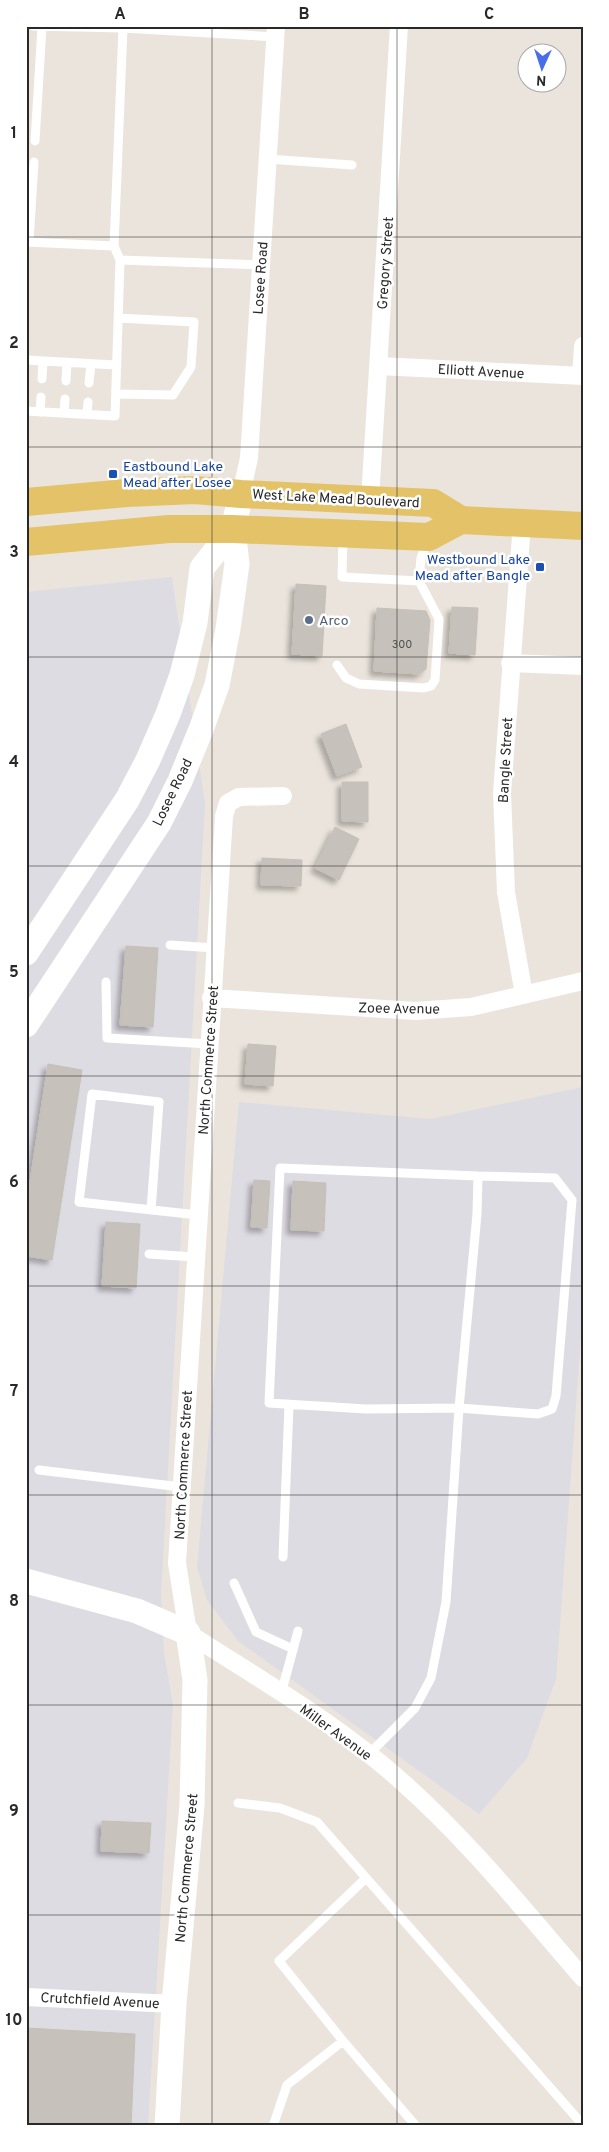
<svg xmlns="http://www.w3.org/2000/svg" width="609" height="2152" viewBox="0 0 609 2152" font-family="Overpass,sans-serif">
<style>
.industrial{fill:#dedce3}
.building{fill:#c6c2bb;stroke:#c5bfb6;filter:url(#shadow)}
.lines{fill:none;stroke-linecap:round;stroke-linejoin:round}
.lane{stroke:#fff;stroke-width:9}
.street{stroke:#fff;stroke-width:18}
.secondary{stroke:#fff;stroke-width:25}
.primary{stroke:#e4c368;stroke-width:28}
.grid{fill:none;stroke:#292929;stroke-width:1;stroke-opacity:0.55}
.transit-dot{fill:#1a4fb4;stroke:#fff;stroke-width:2}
.service-dot{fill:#5c6f8a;stroke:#fff;stroke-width:2}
.labels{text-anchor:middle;stroke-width:5;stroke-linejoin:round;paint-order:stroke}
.number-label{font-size:11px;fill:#504f4e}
.street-label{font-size:14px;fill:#292929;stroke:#fff}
.transit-label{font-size:14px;fill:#164399;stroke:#fff;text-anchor:start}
.service-label{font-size:14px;fill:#4e5e75;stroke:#fff;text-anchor:start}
.neatline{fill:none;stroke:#292929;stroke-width:2}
.grid-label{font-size:16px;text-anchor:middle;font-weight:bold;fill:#292929}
</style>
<defs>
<filter id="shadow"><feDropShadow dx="-4.5" dy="4.5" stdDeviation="2.5" flood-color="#0004"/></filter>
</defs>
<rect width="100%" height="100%" fill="#eae4dc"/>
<path class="industrial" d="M172 577 205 804 161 1595 164 1653 173 1705 148 2126H26V592Z
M583 1087V1310L556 1679 527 1758 479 1814 238 1641 207 1600 197 1567 239 1102 430 1119Z"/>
<path class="building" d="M296 584 326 586 322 656 292 654Z
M452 607 478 608 475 655 449 653Z
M377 608 426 611 430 620 426 669 419 674 374 671Z
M346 724 362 767 337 776 321 734Z
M342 782H368V822L342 821Z
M335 827 359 839 339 880 315 868Z
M262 858 302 860 301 886 261 885Z
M126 946 158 948 153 1027 120 1025Z
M248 1044 276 1046 273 1086 245 1084Z
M48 1064 82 1070 52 1260 26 1256V1208Z
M254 1180 270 1181 267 1228 251 1227Z
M293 1181 326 1183 324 1231 291 1230Z
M106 1222 140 1224 136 1288 102 1286Z
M102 1821 151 1823 149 1853 101 1851Z
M26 2028 135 2034 131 2126H26Z"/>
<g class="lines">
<path class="lane" d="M33 26 123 28 276 37
M35 141 42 27
M268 159 352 165
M26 242 114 246
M29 242 34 162
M120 260 114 246 123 28
M26 360 116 365
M42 379 43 361
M66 381 67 362
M89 383 91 364
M116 394 173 395 191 367 194 322 118 318
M26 411 115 416 120 260 261 265
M40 412 41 397
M64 413 65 399
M87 414 88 402
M343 537 342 577 419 581 421 558 428 540
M337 665 346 678 359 684 424 688 431 686 435 680 439 619 419 581
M170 945 215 948
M106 982 107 1038 209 1044
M151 1210 159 1102 92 1094 79 1202 198 1215
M149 1254 195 1257
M39 1470 181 1487
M283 1557 289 1405
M234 1583 256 1632 293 1649
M281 1694 298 1631
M368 1755 415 1708 431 1678 446 1602 459 1408 477 1214 478 1176 280 1168 269 1403 366 1409 459 1408 538 1414 552 1409 556 1396 572 1200 555 1178 478 1176
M238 1803 280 1808 317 1822 583 2125
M343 2041 279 1961 366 1878
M273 2126 287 2085 343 2041 416 2126"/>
<path class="street" d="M379 366 583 376
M581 376 583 346
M241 494 249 458 276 26
M370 499 399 26
M522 523 502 793 506 892 524 995
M510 663 583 666
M283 796 239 797 228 803 224 816 177 1563 188 1633C259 1679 336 1723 400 1780 467 1839 524 1910 583 1978
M211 998 416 1011 471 1007 583 981
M26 1997 174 2004"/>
<path class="secondary" d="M26 953 127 800 148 760 168 714 182 675 195 623 202 568 233 529
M26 1025 159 823 180 781 202 727 217 685 228 629 237 564 233 529 241 494
M26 1581 137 1611 188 1633 195 1680 192 1805 174 2004 167 2126"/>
<path class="primary" d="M26 502 127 493 195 490 241 494 433 503 461 520 583 526
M26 542 169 529H233L429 537 461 520"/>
</g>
<path class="grid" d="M212 26V2126M397 26V2126M26 237H583M26 447H583M26 657H583M26 866H583M26 1076H583M26 1286H583M26 1495H583M26 1705H583M26 1915H583"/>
<g class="transit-dot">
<rect x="108" y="469" width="10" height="10" rx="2.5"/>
<rect x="535" y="562" width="10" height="10" rx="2.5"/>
</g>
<circle class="service-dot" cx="309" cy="620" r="5"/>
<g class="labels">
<g class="number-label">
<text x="402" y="648">300</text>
</g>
<g class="street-label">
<text transform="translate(385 263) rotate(-86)" y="5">Gregory Street</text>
<text transform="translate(260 278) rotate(-86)" y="5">Losee Road</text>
<text transform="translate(481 371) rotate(3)" y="5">Elliott Avenue</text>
<text transform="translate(336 498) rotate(3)" y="5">West Lake Mead Boulevard</text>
<text transform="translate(505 760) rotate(-87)" y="5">Bangle Street</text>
<text transform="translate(172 792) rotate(-64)" y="5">Losee Road</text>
<text transform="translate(399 1008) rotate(1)" y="5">Zoee Avenue</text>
<text transform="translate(208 1060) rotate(-86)" y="5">North Commerce Street</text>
<text transform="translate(183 1465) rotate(-87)" y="5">North Commerce Street</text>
<text transform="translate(336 1732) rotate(36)" y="5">Miller Avenue</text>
<text transform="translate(186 1868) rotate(-85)" y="5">North Commerce Street</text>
<text transform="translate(100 2000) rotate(3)" y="5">Crutchfield Avenue</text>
</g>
<g class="transit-label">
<text x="123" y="471">Eastbound Lake<tspan x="123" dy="16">Mead after Losee</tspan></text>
<text x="530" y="564" text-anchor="end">Westbound Lake<tspan x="530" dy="16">Mead after Bangle</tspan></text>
</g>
<g class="service-label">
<text x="319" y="625">Arco</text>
</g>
</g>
<rect width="609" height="2152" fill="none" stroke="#ffffff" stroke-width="55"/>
<g transform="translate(542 68) rotate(183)"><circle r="24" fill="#ffffff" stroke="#a9a9a9"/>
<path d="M0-4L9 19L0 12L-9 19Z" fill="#4a6dea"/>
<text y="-8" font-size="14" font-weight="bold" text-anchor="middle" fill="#292929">N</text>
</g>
<rect x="28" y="28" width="554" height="2096" class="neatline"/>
<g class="grid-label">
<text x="120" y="19">A</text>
<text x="304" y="19">B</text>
<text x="489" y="19">C</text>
<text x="14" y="138">1</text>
<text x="14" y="348">2</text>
<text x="14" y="557">3</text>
<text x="14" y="767">4</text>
<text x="14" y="977">5</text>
<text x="14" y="1187">6</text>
<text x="14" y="1396">7</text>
<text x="14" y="1606">8</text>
<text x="14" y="1816">9</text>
<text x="14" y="2025">10</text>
</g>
</svg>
